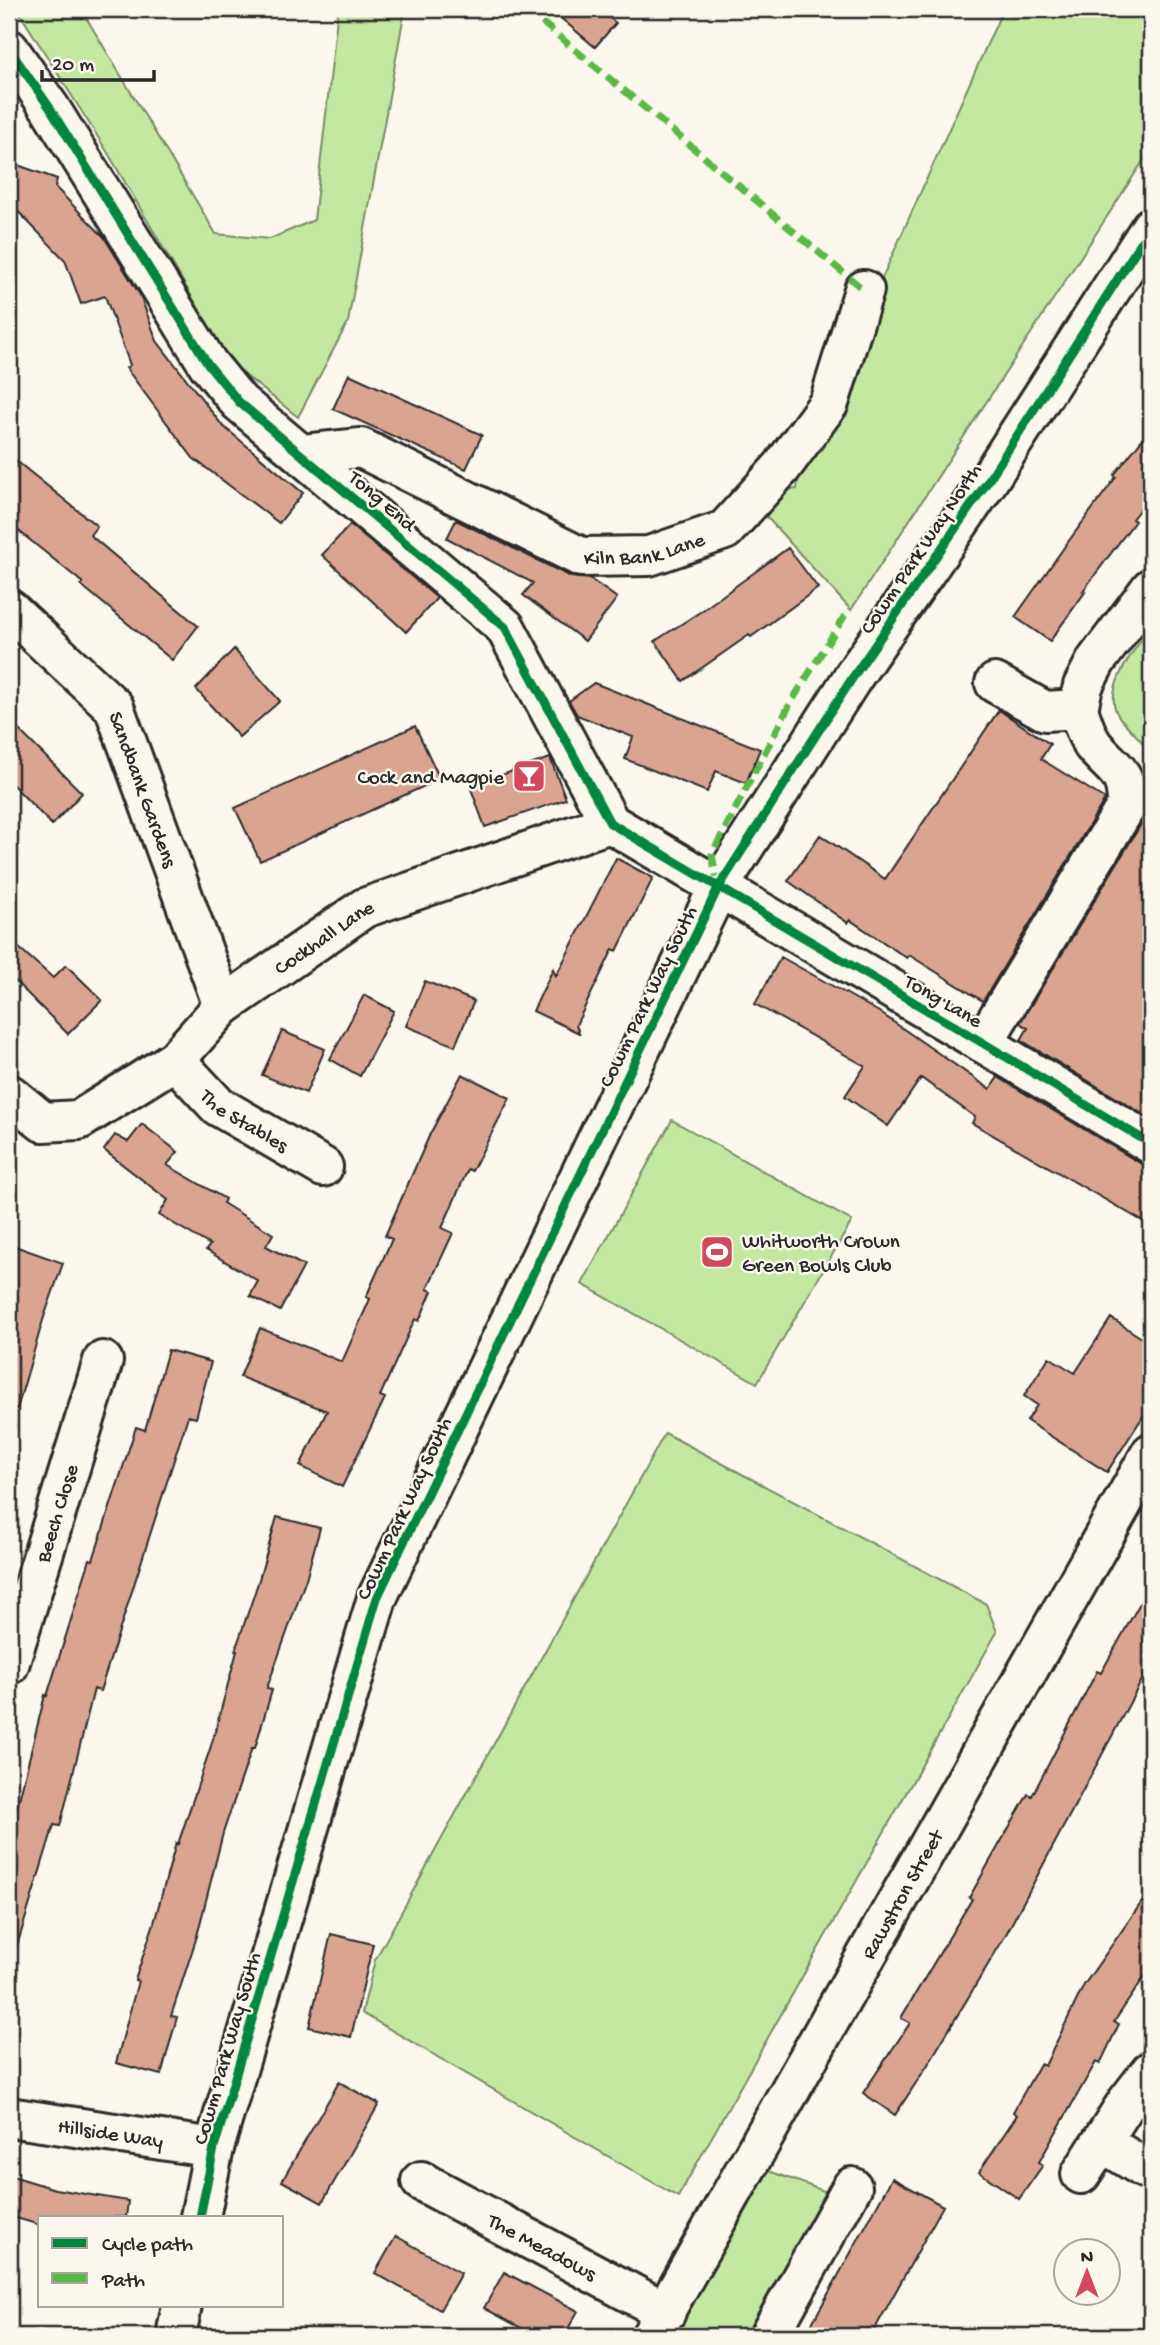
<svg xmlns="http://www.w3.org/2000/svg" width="1160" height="2345" viewBox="0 0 1160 2345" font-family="'Gochi Hand',sans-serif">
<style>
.green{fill:#c4e8a1;stroke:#788a66;stroke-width:2}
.building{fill:#daa590;stroke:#2b2b2b;stroke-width:2}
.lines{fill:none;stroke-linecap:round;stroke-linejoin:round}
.street-casing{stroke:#2b2b2b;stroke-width:44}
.street{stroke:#fbf7ec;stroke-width:38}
.quiet{stroke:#58b947;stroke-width:7;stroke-dasharray:14 7;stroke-linecap:butt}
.cycleway-casing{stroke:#fbf7ec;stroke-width:13}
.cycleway{stroke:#00873e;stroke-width:9}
.labels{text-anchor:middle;stroke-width:5;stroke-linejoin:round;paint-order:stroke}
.street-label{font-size:21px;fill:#2b2b2b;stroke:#fbf7ec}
.poi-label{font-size:21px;fill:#2b2b2b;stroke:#fbf7ec;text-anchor:end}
</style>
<rect width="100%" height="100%" fill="#fbf7ec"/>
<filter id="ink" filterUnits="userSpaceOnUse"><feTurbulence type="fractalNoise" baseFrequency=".0143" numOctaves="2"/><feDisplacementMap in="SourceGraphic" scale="14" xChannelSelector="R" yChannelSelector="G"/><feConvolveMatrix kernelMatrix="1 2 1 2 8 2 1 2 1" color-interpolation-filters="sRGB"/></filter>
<g filter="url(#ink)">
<path class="green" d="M17 9H81L216 234 270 239 314 220 338 9H405L348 322 298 417 231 364 108 153Z
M1003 9H1151V149L851 610 764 514 775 491 797 489 800 462 831 404 883 276Z
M1151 627V755C1143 740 1131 731 1120 718 1099 692 1136 647 1151 627Z
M672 1120 852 1221 757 1383 582 1284Z
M665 1433 986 1604 997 1632 678 2197 362 2013 375 1960Z
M760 2168 830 2193 751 2336H669Z"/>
<path class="building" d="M550 9H599L616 23 595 47Z
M9 162 57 179 55 187 104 237 140 295 157 341 222 425 303 493 279 523 193 458 126 368 130 365 105 296 81 304 65 260 9 202Z
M349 374 482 435 466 469 333 409Z
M1151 428V495L1132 519 1135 521 1083 591 1085 592 1050 641 1015 617 1065 546 1116 477 1114 475Z
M9 455 97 526 90 535 198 626 172 660 81 585 83 583 9 523Z
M456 520 571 577 590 579 617 598 585 641 523 595 533 583 447 538Z
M350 525 437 598 406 632 322 555Z
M788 548 818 588 751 637 749 635 683 681 655 641 700 612Z
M234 649 280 701 239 737 196 689Z
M594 683 760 749 746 783 716 771 707 792 625 759 633 737 577 715 569 701Z
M999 710 1050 744 1041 759 1105 799 983 1001 909 955 907 958 850 920 848 923 788 881 820 835 885 879Z
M9 720 82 793 52 825 9 781Z
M415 726 440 779 260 861 235 808Z
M550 758 566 799 485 827 470 786Z
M1143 821 1151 826V1119L1021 1040 1028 1028 1020 1023Z
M616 858 653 878 617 951 613 949 576 1025 579 1033 533 1011 553 969 556 976Z
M9 939 53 978 66 965 102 1000 68 1034 9 975Z
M781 957 879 1012 990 1089 998 1077 1140 1163 1151 1166V1226L972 1123 975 1117 921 1078 888 1126 845 1096 865 1066 755 1004Z
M425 981 474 1001 455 1046 406 1026Z
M364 995 394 1011 360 1076 330 1059Z
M282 1031 325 1049 306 1093 262 1075Z
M462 1074 510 1098 472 1171 468 1169 442 1228 453 1233 427 1289 432 1291 419 1321 415 1319 380 1396 385 1398 342 1487 300 1466 327 1411 240 1377 260 1328 342 1362 370 1299 366 1297 392 1239 385 1236 430 1134Z
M142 1124 178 1152 167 1165 225 1199 223 1203 273 1234 266 1246 304 1266 280 1311 250 1296 258 1281 206 1250 210 1245 159 1215 168 1200 104 1150 115 1135 128 1142Z
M9 1244 63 1263 43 1320 17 1409 9 1407Z
M1111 1318 1151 1344V1404L1107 1472 1027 1421 1037 1405 1024 1396 1049 1357 1075 1373Z
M168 1350 211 1362 196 1418 188 1416 100 1691 94 1689 60 1826 54 1825 16 1949 9 1947V1840L45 1695 47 1696 90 1559 93 1560 136 1427 145 1430Z
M277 1517 320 1528 306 1579 267 1688 272 1690 255 1748H252L223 1833 197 1936 171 2016 177 2017 161 2075 116 2063 138 1981 135 1980 154 1923 176 1843 178 1844 211 1746 237 1651H235L258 1583Z
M1151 1583V1663L1004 1938 927 2066 895 2115 863 2093 910 2023 901 2018 972 1899 969 1898 1028 1794 1032 1796 1097 1671 1101 1673Z
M1151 1889V1967L1114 2022 1119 2024 1100 2064 1096 2062 1039 2162 1043 2165 1019 2199 979 2172 1017 2115 1013 2112 1040 2064 1045 2066 1084 1985Z
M331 1934 373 1944 351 2037 309 2027Z
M339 2082 379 2104 322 2203 282 2181Z
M9 2175 55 2189 128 2201 126 2217H40V2225L9 2216Z
M892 2178 943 2206 871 2336H805Z
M396 2236 461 2273 440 2310 375 2273Z
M504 2272 578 2311 564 2336H536L484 2308Z"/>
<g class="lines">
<defs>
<g id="street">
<path d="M9 49 50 108 208 364 239 402 505 627 610 823 983 1043 1151 1144"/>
<path id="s1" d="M303 454 361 448 581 557 649 556 725 530 782 467 829 403 864 290"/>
<path id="s2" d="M9 609 114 707 223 1006"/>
<path d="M995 683 1045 711 1078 709"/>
<path d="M1078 709 1083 686 1096 661 1151 588"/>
<path d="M983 1043 1127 805C1127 769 1113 770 1093 745 1086 735 1082 721 1078 709"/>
<path id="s3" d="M175 1060 218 1106 323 1167"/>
<path id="s4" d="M9 1094 43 1122 79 1120 175 1060 223 1006 364 908 610 823"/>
<path id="s5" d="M9 1665 103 1361"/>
<path id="s6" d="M9 2117 214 2148"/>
<path d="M1102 2142 1144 2168"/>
<path d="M1081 2174 1127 2102 1151 2071"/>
<path id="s7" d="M421 2181 666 2312"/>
<path d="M200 2217 214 2148 377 1598 718 888 853 677 988 481 1151 227"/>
<path d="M176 2336 182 2305"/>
<path id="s8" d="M651 2336 1151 1453"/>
<path d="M769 2336 852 2187"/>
</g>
</defs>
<use href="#street" class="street-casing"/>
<use href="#street" class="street"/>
<path class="quiet" d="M526 9 864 290
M718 888 712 854 790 704 847 612"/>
<defs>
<path id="cycleway" d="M9 49 50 108 208 364 239 402 505 627 610 823 983 1043 1151 1144
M200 2217 214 2148 377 1598 718 888 853 677 988 481 1151 227"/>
</defs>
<use href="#cycleway" class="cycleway-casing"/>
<use href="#cycleway" class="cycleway"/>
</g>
</g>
<defs>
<symbol id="bar-square" viewBox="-11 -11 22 22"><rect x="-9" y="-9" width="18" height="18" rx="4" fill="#d1495b" stroke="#fbf7ec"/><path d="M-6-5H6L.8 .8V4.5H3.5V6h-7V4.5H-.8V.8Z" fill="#fff"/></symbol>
<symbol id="stadium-square" viewBox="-11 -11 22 22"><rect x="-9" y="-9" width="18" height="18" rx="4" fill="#d1495b" stroke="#fbf7ec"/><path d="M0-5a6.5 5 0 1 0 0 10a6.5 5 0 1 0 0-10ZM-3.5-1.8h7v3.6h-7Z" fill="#fff"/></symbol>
</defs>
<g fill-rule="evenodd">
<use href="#bar-square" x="510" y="757" width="38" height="38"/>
<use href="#stadium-square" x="698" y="1233" width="38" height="38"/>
</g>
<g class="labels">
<g class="street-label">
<text transform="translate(383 500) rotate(41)" y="7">Tong End</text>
<text dy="7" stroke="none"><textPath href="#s1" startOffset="368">Kiln Bank Lane</textPath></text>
<text transform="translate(920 548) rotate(-56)" y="7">Cowm Park Way North</text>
<text dy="7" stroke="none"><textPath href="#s2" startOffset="231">Sandbank Gardens</textPath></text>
<text dy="7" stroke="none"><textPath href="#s4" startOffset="388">Cockhall Lane</textPath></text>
<text transform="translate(647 996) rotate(-64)" y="7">Cowm Park Way South</text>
<text transform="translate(944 1000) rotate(30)" y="7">Tong Lane</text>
<text dy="7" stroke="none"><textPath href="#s3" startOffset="93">The Stables</textPath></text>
<text transform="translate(403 1508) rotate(-65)" y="7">Cowm Park Way South</text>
<text dy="7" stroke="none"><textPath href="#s5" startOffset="159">Beech Close</textPath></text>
<text dy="7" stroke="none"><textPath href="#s8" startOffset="508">Rawstron Street</textPath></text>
<text transform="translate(226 2048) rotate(-74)" y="7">Cowm Park Way South</text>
<text dy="7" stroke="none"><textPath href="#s6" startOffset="103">Hillside Way</textPath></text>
<text dy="7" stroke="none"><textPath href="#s7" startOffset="138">The Meadows</textPath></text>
</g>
<g class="poi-label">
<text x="504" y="783">Cock and Magpie</text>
<text x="742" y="1247" text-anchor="start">Whitworth Crown<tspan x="742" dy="24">Green Bowls Club</tspan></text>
</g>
</g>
<rect width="1160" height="2345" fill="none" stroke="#fbf7ec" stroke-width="35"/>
<rect x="18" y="18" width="1125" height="2310" fill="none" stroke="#2b2b2b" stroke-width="2.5" filter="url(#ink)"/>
<rect x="38" y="2216" width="245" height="91" fill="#fbf7ec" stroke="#a8a59f" stroke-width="2"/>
<rect x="52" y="2238" width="35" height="10" fill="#00873e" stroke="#a8a59f" stroke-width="2"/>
<text x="102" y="2250" font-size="21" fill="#2b2b2b">Cycle path</text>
<rect x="52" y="2273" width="35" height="10" fill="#58b947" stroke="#a8a59f" stroke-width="2"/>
<text x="102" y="2286" font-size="21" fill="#2b2b2b">Path</text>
<g transform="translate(1087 2272)"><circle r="33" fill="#fbf7ec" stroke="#a8a59f" stroke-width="2"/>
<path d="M0-5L12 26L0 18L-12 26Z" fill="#d1495b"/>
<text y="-10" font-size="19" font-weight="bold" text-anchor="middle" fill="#2b2b2b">N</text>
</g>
<path d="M42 70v10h112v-10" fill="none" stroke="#2b2b2b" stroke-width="3.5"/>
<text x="52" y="70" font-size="21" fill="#2b2b2b" stroke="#fbf7ec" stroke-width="5" paint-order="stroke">20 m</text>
</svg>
